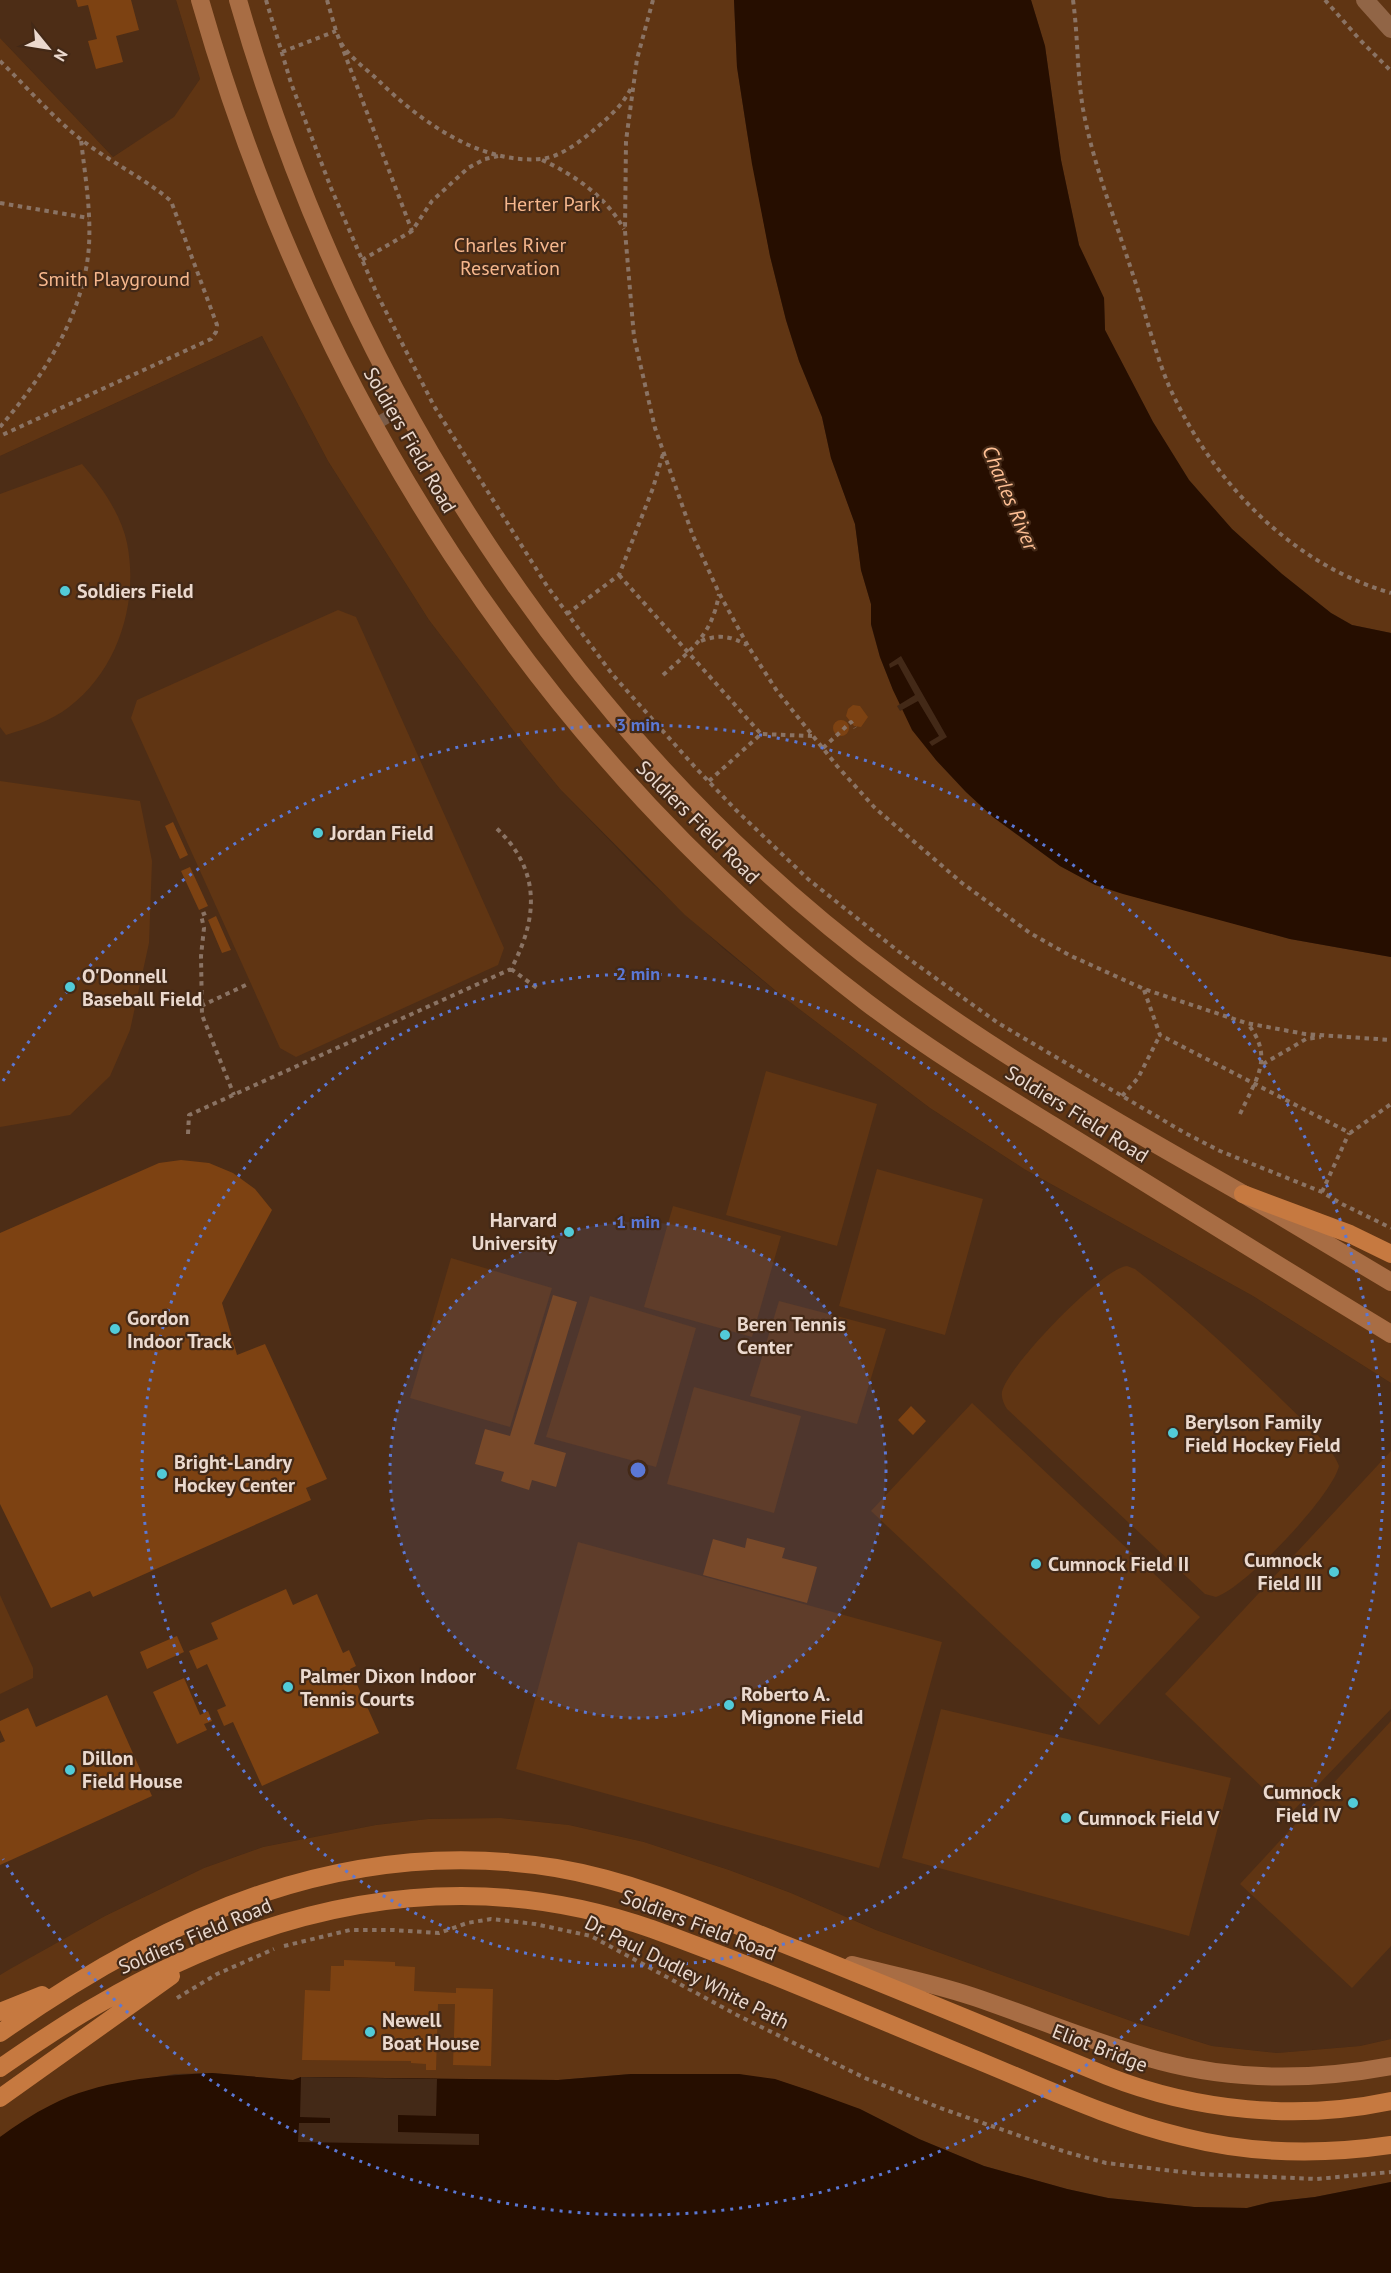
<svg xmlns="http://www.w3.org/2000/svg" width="1391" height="2273" viewBox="0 0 1391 2273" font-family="'PT Sans',sans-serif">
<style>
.built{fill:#4d2d16}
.green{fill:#603513}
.water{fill:#260e00}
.pier{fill:#432917}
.building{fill:#7d4212}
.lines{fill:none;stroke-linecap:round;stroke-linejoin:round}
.path{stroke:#8a7364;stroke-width:4;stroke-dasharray:4.5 4.5;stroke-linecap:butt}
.lane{stroke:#7a5c49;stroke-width:12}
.secondary{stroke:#916546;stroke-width:18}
.primary{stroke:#a86d44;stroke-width:18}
.highway{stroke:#c67940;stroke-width:18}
.ring{fill:none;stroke:#5b78d5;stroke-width:3;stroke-dasharray:3 6}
.poi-dot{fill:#52cbd8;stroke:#432917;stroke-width:2}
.labels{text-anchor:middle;stroke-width:4.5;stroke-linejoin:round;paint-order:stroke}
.park-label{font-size:20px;fill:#f6b78d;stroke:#432917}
.street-label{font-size:20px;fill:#ebd9ce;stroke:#432917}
.poi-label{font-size:20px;font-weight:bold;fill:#ebd9ce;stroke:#432917;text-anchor:start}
.water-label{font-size:21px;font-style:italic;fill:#febf94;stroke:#432917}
.centre{fill:#5b78d5;stroke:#432917;stroke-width:3}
.ring-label{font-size:18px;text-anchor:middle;font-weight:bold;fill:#5b78d5;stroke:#432917;stroke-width:4.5;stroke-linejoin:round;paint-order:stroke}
</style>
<rect width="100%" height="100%" fill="#432917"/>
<path class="built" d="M0 0H176L200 79 174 118 113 157 0 38Z
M262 336 328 461 429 620 526 747 560 789 644 876 724 949 782 996 930 1108 1024 1169 1253 1296 1391 1383V2039L1360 2046 1277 2053 1212 2046 1134 2022 876 1930 791 1893 729 1870 644 1842 569 1825 501 1818 428 1819 376 1825 263 1847 204 1868 105 1916 0 1975V456Z"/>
<path class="green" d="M176 0H734L737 67 747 132 770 256 786 320 799 361 822 417 831 458 855 524 861 570 871 604V625L880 657 893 690 936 760 966 792 993 817 1060 866 1094 884 1290 939 1391 957V1383L1253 1296 1024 1169 930 1108 782 996 685 915 560 789 526 747 429 620 328 461 262 336 0 456V38L113 157 174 117 200 79Z
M1031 0H1391V633L1352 625 1331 613 1282 574 1232 529 1189 480 1153 422 1105 330 1104 298 1079 245 1061 160 1045 46Z
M82 464C101 486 121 514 127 543 139 602 118 670 69 707 51 721 28 728 6 735L0 727V494Z
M338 610 356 617 504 948 498 965 296 1057 280 1048 131 718 137 700Z
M0 781 140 801 152 861 149 943 130 1030 110 1076 70 1115 0 1127Z
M766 1071 877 1104 837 1246 726 1215Z
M877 1169 983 1199 945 1335 839 1306Z
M673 1206 781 1236 752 1337 644 1307Z
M451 1258 552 1288 510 1427 410 1398Z
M1127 1266 1135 1269C1187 1310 1235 1354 1282 1400 1299 1417 1331 1444 1339 1466 1332 1496 1246 1587 1216 1597L1205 1594 1007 1409C1004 1404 1001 1398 1002 1392 1007 1367 1102 1268 1127 1266Z
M590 1296 696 1328 656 1467 546 1437Z
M779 1301 886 1329 857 1424 750 1396Z
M694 1387 801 1416 774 1513 667 1484Z
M972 1403 1200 1617 1099 1725 871 1511Z
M1391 1451V1709L1290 1814 1165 1694Z
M578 1542 942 1642 879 1868 516 1769Z
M0 1595 33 1668V1678L0 1694Z
M941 1709 1231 1778 1189 1936 902 1858Z
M1391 1721V1946L1352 1988 1240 1884Z
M501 1818 569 1825 644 1842 729 1870 791 1893 876 1930 1134 2022 1212 2046 1277 2053 1360 2046 1391 2039V2182L1315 2197 1271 2202 1247 2208 1194 2207 1108 2198 1067 2189 984 2166 919 2139 860 2109 739 2074H631L558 2080 301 2077 293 2080 212 2073 175 2074 106 2086 0 2137V1975L10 1969 105 1916 204 1868 263 1847 376 1825 428 1819Z"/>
<path class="water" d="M734 0H1031L1045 46 1061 160 1079 245 1104 298 1105 330 1153 422 1189 480 1232 529 1282 574 1331 613 1352 625 1391 633V957L1290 939 1123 894 1095 885 1060 866 993 817 966 792 936 760 912 730 893 690 880 657 871 624V604L861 570 855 524 831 458 822 417 799 361 786 320 770 256 752 164 737 67Z
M212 2073 293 2080 301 2077 558 2080 631 2074H739L775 2079 811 2091 860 2109 919 2139 984 2166 1067 2189 1108 2198 1194 2207 1247 2208 1271 2202 1315 2197 1391 2182V2273H0V2137C16 2125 33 2114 51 2105 96 2081 161 2075 212 2073Z"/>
<path class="pier" d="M901 656 947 737 932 746 929 742 939 736 918 701 900 711 897 706 915 695 898 664 890 668 889 664Z
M301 2077 437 2079 436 2116 398 2115V2132L479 2134V2145L298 2142 299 2123H330V2118L300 2117Z"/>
<path class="building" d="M76 0H131L139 30 116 36 123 62 96 69 88 41 97 39 88 5 78 7Z
M853 705 860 706 868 717 861 727 854 726 846 716 848 709Z
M833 728a8 8 0 1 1 16 0a8 8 0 1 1-16 0Z
M173 822 188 855 180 859 165 826Z
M190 867 208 906 199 910 181 871Z
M216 916 231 950 222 953 208 920Z
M181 1160 209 1163 233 1173 255 1189 272 1210 222 1303 237 1355 265 1344 327 1479 306 1488 311 1500 93 1597 90 1591 51 1608 0 1504V1233L159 1163Z
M553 1295 577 1302 534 1444 566 1453 556 1487 532 1480 529 1490 501 1481 504 1472 475 1464 485 1429 510 1436Z
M911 1406 926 1421 913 1435 898 1420Z
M747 1538 785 1548 782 1558 817 1567 807 1603 703 1575 713 1539 745 1548Z
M286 1589 293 1605 317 1594 343 1653 349 1650 356 1666 350 1669 379 1733 262 1786 233 1722 224 1726 217 1710 226 1706 207 1664 197 1669 189 1651 218 1639 211 1623Z
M177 1636 184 1652 147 1669 140 1652Z
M184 1678 200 1715 208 1711 212 1721 204 1724 207 1730 177 1744 153 1692Z
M107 1695 152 1796 0 1865V1743L5 1741 0 1730V1721L28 1708 36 1727Z
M344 1960 395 1962V1966L415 1967 414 1991 456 1993V1988L493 1989 491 2066 453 2065 455 2004H438L436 2070H426V2064L411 2063V2061L302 2060 305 1990 330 1991 331 1966H344Z"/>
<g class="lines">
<path class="path" d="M266 0 291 83 331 188 377 294 434 406 547 586 612 674 694 766 736 810 808 879 898 951 998 1023 1185 1133 1220 1151 1322 1192 1340 1203 1391 1228
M327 0 336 31 412 231
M653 0 637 59 626 141 625 231 634 337 655 428 693 536 719 593 748 646 777 691 837 766 875 808 962 883 1030 933 1069 955 1144 989 1246 1023 1305 1034 1391 1040
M1073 0C1078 36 1077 73 1083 109 1093 163 1114 216 1131 269 1144 306 1154 351 1169 386 1211 480 1290 564 1391 593
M1325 0 1361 41 1391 71
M341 43C351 59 367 69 380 82 420 121 480 164 540 159 559 158 580 142 595 129 609 117 623 105 631 88
M282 52 336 31
M0 61C27 87 53 118 83 141 112 163 144 178 171 201L217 325 216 332 211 339 0 436
M542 160C575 175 606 197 624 229
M0 203 89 218
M362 260 412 231 432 201 468 168 485 159 498 156
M0 427C43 377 85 313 89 245 91 210 85 175 81 140
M619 575 761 734
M567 614 619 575 653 488 663 454
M701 641C719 634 730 636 747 645
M663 675C692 649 712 635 719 594
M823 748 851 722 855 728
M709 781 761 734 812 736
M206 913 201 915 204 928 201 956 202 1015 234 1095
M511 969 537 988
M1144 990 1160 1035 1350 1133 1391 1104
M201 1006 248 984
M1263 1064 1306 1039 1321 1037
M1122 1096 1138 1078 1160 1035
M1240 1114C1256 1079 1275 1057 1247 1023
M188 1134 189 1115 511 969C539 917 541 868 494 826
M1322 1192 1349 1133
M284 1946 350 1930H393L439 1933 467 1923 491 1919 535 1924 591 1936 737 2015 865 2078 943 2109 1066 2152 1106 2163 1199 2174 1317 2179 1391 2172
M177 1998 217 1974 274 1949"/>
<path class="lane" d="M374 425 405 407"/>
<path class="secondary" d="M1365 0 1391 29"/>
<path class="primary" d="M200 0C313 396 538 751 866 1002 940 1058 1020 1105 1099 1154 1196 1214 1293 1275 1391 1334
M238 0C348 384 572 739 895 978 1005 1060 1126 1127 1245 1195 1294 1224 1342 1253 1391 1282
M852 1965C891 1975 932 1983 971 1996 1034 2017 1096 2044 1160 2061 1235 2081 1316 2080 1391 2066"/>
<path class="highway" d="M1243 1194 1350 1234 1391 1254
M0 2012 42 1995
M0 2033C167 1915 347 1834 556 1868 633 1881 704 1912 776 1941 887 1985 997 2031 1107 2076 1196 2111 1297 2121 1391 2101
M0 2068C32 2046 65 2023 99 2004 272 1904 459 1861 652 1929 760 1968 865 2014 972 2058 1041 2086 1111 2120 1184 2137 1251 2154 1323 2155 1391 2145
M0 2098 171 1976"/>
</g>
<circle cx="638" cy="1470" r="248" fill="#5b78d5" fill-opacity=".12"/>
<g class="ring">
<circle cx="638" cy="1470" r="248"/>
<circle cx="638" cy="1470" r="496"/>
<path d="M3 1081A745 745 0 1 1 3 1859"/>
</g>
<g class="poi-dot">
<circle cx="65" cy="591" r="6"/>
<circle cx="318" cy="833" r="6"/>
<circle cx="70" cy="987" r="6"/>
<circle cx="569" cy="1232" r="6"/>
<circle cx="115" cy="1329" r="6"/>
<circle cx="725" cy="1335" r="6"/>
<circle cx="1173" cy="1433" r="6"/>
<circle cx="162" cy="1474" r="6"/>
<circle cx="1036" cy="1564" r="6"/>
<circle cx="1334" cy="1572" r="6"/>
<circle cx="288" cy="1687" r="6"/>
<circle cx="729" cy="1705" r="6"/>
<circle cx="70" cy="1770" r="6"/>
<circle cx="1353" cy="1803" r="6"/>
<circle cx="1066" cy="1818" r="6"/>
<circle cx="370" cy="2032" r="6"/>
</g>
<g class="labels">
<g class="park-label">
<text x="552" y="211">Herter Park</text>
<text x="510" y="252">Charles River<tspan x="510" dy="23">Reservation</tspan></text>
<text x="114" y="286">Smith Playground</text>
</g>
<g class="street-label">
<text transform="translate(410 440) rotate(60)" y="7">Soldiers Field Road</text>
<text transform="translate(698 822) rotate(45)" y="7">Soldiers Field Road</text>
<text transform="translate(1077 1114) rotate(32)" y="7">Soldiers Field Road</text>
<text transform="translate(699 1925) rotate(21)" y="7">Soldiers Field Road</text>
<text transform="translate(195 1936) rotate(-23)" y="7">Soldiers Field Road</text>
<text transform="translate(687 1972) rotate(27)" y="7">Dr. Paul Dudley White Path</text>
<text transform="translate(1100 2048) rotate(21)" y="7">Eliot Bridge</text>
</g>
<g class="poi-label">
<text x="77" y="598">Soldiers Field</text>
<text x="330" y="840">Jordan Field</text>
<text x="82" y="983">O'Donnell<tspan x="82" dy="23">Baseball Field</tspan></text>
<text x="557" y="1227" text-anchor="end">Harvard<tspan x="557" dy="23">University</tspan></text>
<text x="127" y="1325">Gordon<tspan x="127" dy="23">Indoor Track</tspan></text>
<text x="737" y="1331">Beren Tennis<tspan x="737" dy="23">Center</tspan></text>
<text x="1185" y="1429">Berylson Family<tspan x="1185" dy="23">Field Hockey Field</tspan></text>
<text x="174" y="1469">Bright-Landry<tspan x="174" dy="23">Hockey Center</tspan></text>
<text x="1322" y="1567" text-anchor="end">Cumnock<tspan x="1322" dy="23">Field III</tspan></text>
<text x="1048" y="1571">Cumnock Field II</text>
<text x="300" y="1683">Palmer Dixon Indoor<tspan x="300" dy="23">Tennis Courts</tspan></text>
<text x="741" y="1701">Roberto A.<tspan x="741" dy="23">Mignone Field</tspan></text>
<text x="82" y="1765">Dillon<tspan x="82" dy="23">Field House</tspan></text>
<text x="1341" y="1799" text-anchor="end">Cumnock<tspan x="1341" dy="23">Field IV</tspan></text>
<text x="1078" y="1825">Cumnock Field V</text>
<text x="382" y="2027">Newell<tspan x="382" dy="23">Boat House</tspan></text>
</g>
<g class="water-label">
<text transform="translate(1010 498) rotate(67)" y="7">Charles River</text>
</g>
</g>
<circle cx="638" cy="1470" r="9" class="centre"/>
<g class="ring-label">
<text x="638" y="731">3 min</text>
<text x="638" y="980">2 min</text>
<text x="638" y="1228">1 min</text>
</g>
<g transform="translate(48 48) rotate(120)" stroke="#432917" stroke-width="4.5" paint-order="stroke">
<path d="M0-4.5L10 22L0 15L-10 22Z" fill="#ebd9ce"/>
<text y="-9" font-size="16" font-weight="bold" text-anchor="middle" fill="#ebd9ce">N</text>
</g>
</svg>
